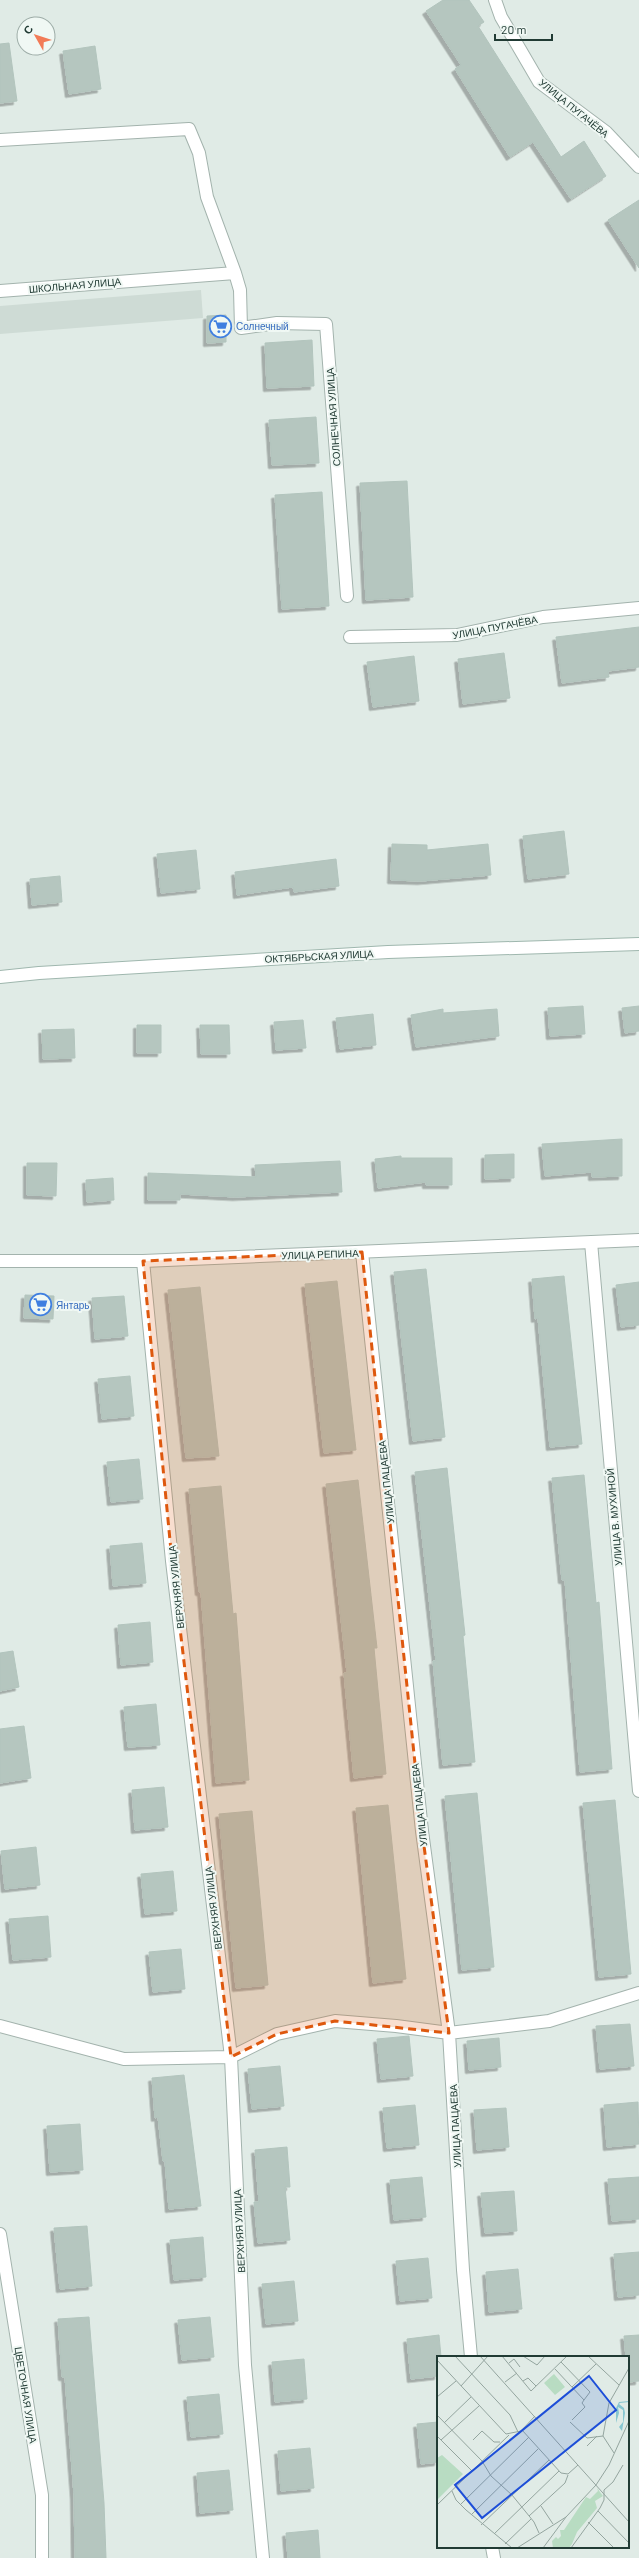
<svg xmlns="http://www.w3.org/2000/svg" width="639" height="2558" viewBox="0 0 639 2558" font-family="Barlow,sans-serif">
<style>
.built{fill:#cedbd5}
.building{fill:#b5c6bf;stroke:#b2c4bd;filter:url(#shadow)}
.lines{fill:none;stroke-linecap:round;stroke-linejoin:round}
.minor-casing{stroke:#a3b3ad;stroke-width:14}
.secondary-casing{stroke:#9fb7ae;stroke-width:14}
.minor{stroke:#fff;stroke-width:12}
.secondary{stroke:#fff;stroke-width:12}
.marked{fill:#de580e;fill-opacity:0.2;stroke:#de580e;stroke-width:3;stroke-dasharray:8 5;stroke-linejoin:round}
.labels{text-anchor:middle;stroke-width:4;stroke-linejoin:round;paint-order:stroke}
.street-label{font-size:10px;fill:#213b34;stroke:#f0f8f4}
.shop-label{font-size:10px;fill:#366cbe;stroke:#f0f8f4;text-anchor:start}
.inset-road{fill:none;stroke:#94a59f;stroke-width:1}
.view{fill:#1d4ed8;fill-opacity:0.15;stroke:#1d4ed8;stroke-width:2}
.inset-edge{fill:none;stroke:#213b34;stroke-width:2}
</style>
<defs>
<filter id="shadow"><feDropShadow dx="-3.5" dy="3.5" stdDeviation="0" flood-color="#0004"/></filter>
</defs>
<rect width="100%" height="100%" fill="#e0ebe6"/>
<path class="built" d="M201 290 203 318 0 334V306Z"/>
<path class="building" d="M443 0H469L484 22 478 26 561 157 584 141 606 176 571 199 533 142 510 157 455 69 461 65 426 11Z
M9 43 17 101 0 103V44Z
M95 46 101 89 69 94 63 51Z
M639 200V268L608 220Z
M226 315V342L207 343V316Z
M312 340 314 386 267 388 265 343Z
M316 417 319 463 272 465 269 420Z
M407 481 413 597 366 600 360 483Z
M322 492 329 606 282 609 275 495Z
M639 627V667L608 671 609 677 562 683 556 637Z
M504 653 510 698 463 704 458 659Z
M414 656 419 701 373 707 367 662Z
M564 831 569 874 528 879 523 836Z
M392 844 427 845V850L488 844 491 875 421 881 391 880Z
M196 850 200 889 161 893 157 854Z
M336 859 339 886 294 892 293 887 237 895 235 872Z
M60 876 62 902 32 905 30 879Z
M583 1006 585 1034 550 1036 548 1008Z
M639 1006V1031L625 1033 622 1008Z
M443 1009V1013L497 1009 499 1036 416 1047 411 1015Z
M373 1014 376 1045 340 1049 336 1018Z
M303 1020 306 1048 276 1050 274 1022Z
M137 1025H161V1053H137Z
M200 1025H229L230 1054H201Z
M74 1029 75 1058 43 1059 42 1030Z
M622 1139V1176L592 1177V1172L545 1176 542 1144Z
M514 1154V1178L485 1179V1155Z
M401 1156V1158H452V1185H426V1182L378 1188 375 1159Z
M340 1161 342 1192 236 1197 180 1194V1200H148V1173L256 1177 255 1165Z
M27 1163H57L56 1196 27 1195Z
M113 1178 114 1200 87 1202 86 1180Z
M426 1269 445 1437 413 1441 394 1272Z
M564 1276 582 1444 550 1447 538 1318 535 1319 532 1279Z
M337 1281 356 1450 324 1453 305 1284Z
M639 1282V1325L621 1327 616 1285Z
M200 1287 219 1456 186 1458 168 1290Z
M25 1295 54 1296 53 1319 24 1318Z
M124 1296 128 1336 95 1339 92 1298Z
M130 1376 134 1416 102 1419 98 1379Z
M139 1459 143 1499 111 1502 107 1462Z
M447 1468 465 1635 463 1636 475 1762 443 1765 433 1661H436L415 1472Z
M584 1475 596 1603 599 1602 612 1769 580 1772 565 1580H562L552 1478Z
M358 1480 377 1648H374L386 1774 354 1778 344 1673H347L326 1484Z
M221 1486 233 1614 236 1613 249 1780 216 1783 201 1592H199L189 1489Z
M142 1543 146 1583 113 1586 110 1546Z
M150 1622 153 1662 121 1665 118 1625Z
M13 1651 19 1687 0 1691V1653Z
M156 1704 160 1745 128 1747 124 1707Z
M24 1726 31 1778 0 1783V1729Z
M164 1787 168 1827 135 1830 132 1790Z
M477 1793 494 1967 462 1970 445 1796Z
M615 1800 631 1974 599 1977 583 1803Z
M388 1805 406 1979 373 1983 356 1808Z
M252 1811 268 1985 236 1988 219 1814Z
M36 1847 40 1885 5 1889 1 1851Z
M173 1871 177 1911 145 1914 141 1874Z
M48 1916 51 1957 13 1960 9 1919Z
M181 1949 185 1989 153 1992 149 1952Z
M630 2024 634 2066 600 2069 596 2026Z
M409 2036 413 2076 381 2079 377 2039Z
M499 2038 501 2067 469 2070 467 2041Z
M280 2066 284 2106 252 2109 248 2069Z
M184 2075 201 2206 169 2209 165 2161H163L158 2117 155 2118 152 2078Z
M638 2102 639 2144 607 2147 604 2105Z
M415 2105 419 2145 387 2148 383 2108Z
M506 2108 509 2147 477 2150 474 2110Z
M80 2124 83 2170 50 2172 47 2126Z
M287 2147 290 2187H285L290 2240 258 2243 254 2202H259L255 2150Z
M422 2177 426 2217 394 2220 390 2180Z
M639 2177V2219L612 2221 608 2179Z
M514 2191 517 2231 485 2233 481 2193Z
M87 2226 92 2286 60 2289 54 2228Z
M203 2237 206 2277 174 2280 170 2240Z
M639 2252V2295L618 2297 614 2254Z
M428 2258 432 2298 400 2301 396 2261Z
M518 2269 522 2309 489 2312 486 2272Z
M294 2281 298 2321 266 2324 262 2284Z
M89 2317 104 2503 106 2558H75L74 2495 65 2377H62L58 2319Z
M210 2317 214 2357 182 2360 178 2320Z
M439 2335 441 2357H438V2376L411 2379 407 2339Z
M639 2335V2381L628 2382V2357H626L624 2336Z
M304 2359 307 2399 275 2402 272 2362Z
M219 2394 223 2434 191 2437 187 2397Z
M438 2422V2462L421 2464 417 2424Z
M310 2448 314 2488 281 2491 278 2451Z
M229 2470 233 2510 200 2513 197 2473Z
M318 2530 320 2558H288L286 2533Z"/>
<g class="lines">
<defs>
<path id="minor" d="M495 0 501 17 539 82 606 132 639 167
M0 140 189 129 199 153 207 197 235 273
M0 291 235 273 240 290 241 328 277 323 326 324 347 596
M350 637 457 635 543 617 639 608
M591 1242 639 1791
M362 1252 422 1831 449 2033 463 2270 471 2357
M0 1261H143L639 1240
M143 1261 172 1561 231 2057 245 2365 263 2558
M0 2026 124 2059 231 2057 277 2034 335 2021 396 2026 449 2033 549 2021 639 1993
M0 2234 42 2495V2558
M492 2547 494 2558"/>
<path id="secondary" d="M0 977 39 973 388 952 639 944"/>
</defs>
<use href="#minor" class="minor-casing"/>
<use href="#secondary" class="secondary-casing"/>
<use href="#minor" class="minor"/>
<use href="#secondary" class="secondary"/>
</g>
<path class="marked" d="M362 1252 422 1831 449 2033 335 2021 277 2034 231 2057 172 1561 143 1261Z"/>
<defs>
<symbol id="supermarket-ring" viewBox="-11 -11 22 22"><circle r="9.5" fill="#f0f8f4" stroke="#3f7fe0" stroke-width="1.5"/><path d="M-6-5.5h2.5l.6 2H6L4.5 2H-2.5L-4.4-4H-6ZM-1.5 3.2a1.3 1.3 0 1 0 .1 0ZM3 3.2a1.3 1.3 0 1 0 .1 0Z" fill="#3f7fe0"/></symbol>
</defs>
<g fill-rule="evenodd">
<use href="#supermarket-ring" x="208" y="314" width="25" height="25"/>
<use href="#supermarket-ring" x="28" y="1292" width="25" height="25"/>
</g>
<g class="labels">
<g class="street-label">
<text transform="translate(574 108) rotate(39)" y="4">УЛИЦА ПУГАЧЁВА</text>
<text transform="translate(75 285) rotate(-5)" y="4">ШКОЛЬНАЯ УЛИЦА</text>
<text transform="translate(333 417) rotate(-94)" y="4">СОЛНЕЧНАЯ УЛИЦА</text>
<text transform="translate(495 627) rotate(-11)" y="4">УЛИЦА ПУГАЧЁВА</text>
<text transform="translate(319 956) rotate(-3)" y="4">ОКТЯБРЬСКАЯ УЛИЦА</text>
<text transform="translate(320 1254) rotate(-2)" y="4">УЛИЦА РЕПИНА</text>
<text transform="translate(386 1482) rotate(-96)" y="4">УЛИЦА ПАЦАЕВА</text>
<text transform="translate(614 1517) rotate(-95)" y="4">УЛИЦА В. МУХИНОЙ</text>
<text transform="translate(176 1587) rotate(-96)" y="4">ВЕРХНЯЯ УЛИЦА</text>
<text transform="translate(419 1805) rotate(-96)" y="4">УЛИЦА ПАЦАЕВА</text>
<text transform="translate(213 1908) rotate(-97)" y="4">ВЕРХНЯЯ УЛИЦА</text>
<text transform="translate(455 2126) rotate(-93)" y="4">УЛИЦА ПАЦАЕВА</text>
<text transform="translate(239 2231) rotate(-93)" y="4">ВЕРХНЯЯ УЛИЦА</text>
<text transform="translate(26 2395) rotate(81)" y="4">ЦВЕТОЧНАЯ УЛИЦА</text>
</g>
<g class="shop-label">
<text x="236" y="330">Солнечный</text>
<text x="56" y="1309">Янтарь</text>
</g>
</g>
<g transform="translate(437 2356)">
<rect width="192" height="192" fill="#e0ebe6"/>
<path d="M117 18 128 31 118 39 107 27ZM5 99 26 118 0 144V102ZM160 132 166 140 158 145 160 152 140 176 135 188 132 192H116L115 185 119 181 121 183 124 180 123 174H127L149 141 153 143 161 135Z" fill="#b8dcc2"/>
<path d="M192 45V46L183 47 182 48 187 52 188 57 185 75 182 71 186 66V54L181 51 182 57 179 67V52L182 46Z" fill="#87c6d0"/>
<path class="inset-road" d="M18 0 73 59 81 76M43 0 192 166M65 0 94 35 130 0M86 0 100 9 108 0M151 0 182 29M0 4 69 78 84 75 98 60M124 6 153 36 147 44M72 7 77 3 83 11M118 13 147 44 145 47 148 51 135 64M86 25 91 22 99 30M68 26 80 17M24 30 51 0M135 31 159 8M0 41 19 25M0 59 45 105 54 120 75 139 97 166 102 177M133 66 150 82 166 80 177 97M7 67 34 41M85 74 124 117 131 118 141 109M0 80 35 115M166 80 172 47 192 12M4 84 42 50M36 84 45 75 57 86H63M150 90 160 80M159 129 172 109 192 65M15 135 19 144 29 154 75 192M0 149 72 79M23 149 92 81M104 150 116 168M161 155 192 187M35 158 101 93M92 160 128 127 131 119M151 166 177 192M44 169 112 104M57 178 122 115M68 188 94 163M80 192 129 161M106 192 129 161 159 129M134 192 163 152 167 144V134L176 126 186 109"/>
<path class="view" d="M152 20 179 54 45 162 18 129Z"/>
<rect width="192" height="192" class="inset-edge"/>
</g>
<g transform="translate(36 36) rotate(309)"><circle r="19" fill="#f0f8f4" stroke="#9daca7"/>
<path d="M0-3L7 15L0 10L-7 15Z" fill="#f27b57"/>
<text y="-6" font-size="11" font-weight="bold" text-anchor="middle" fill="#213b34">С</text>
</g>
<path d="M495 34v6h57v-6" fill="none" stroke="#213b34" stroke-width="2"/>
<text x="501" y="34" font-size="12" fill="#213b34" stroke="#f0f8f4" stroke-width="3" paint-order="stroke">20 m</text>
</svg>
